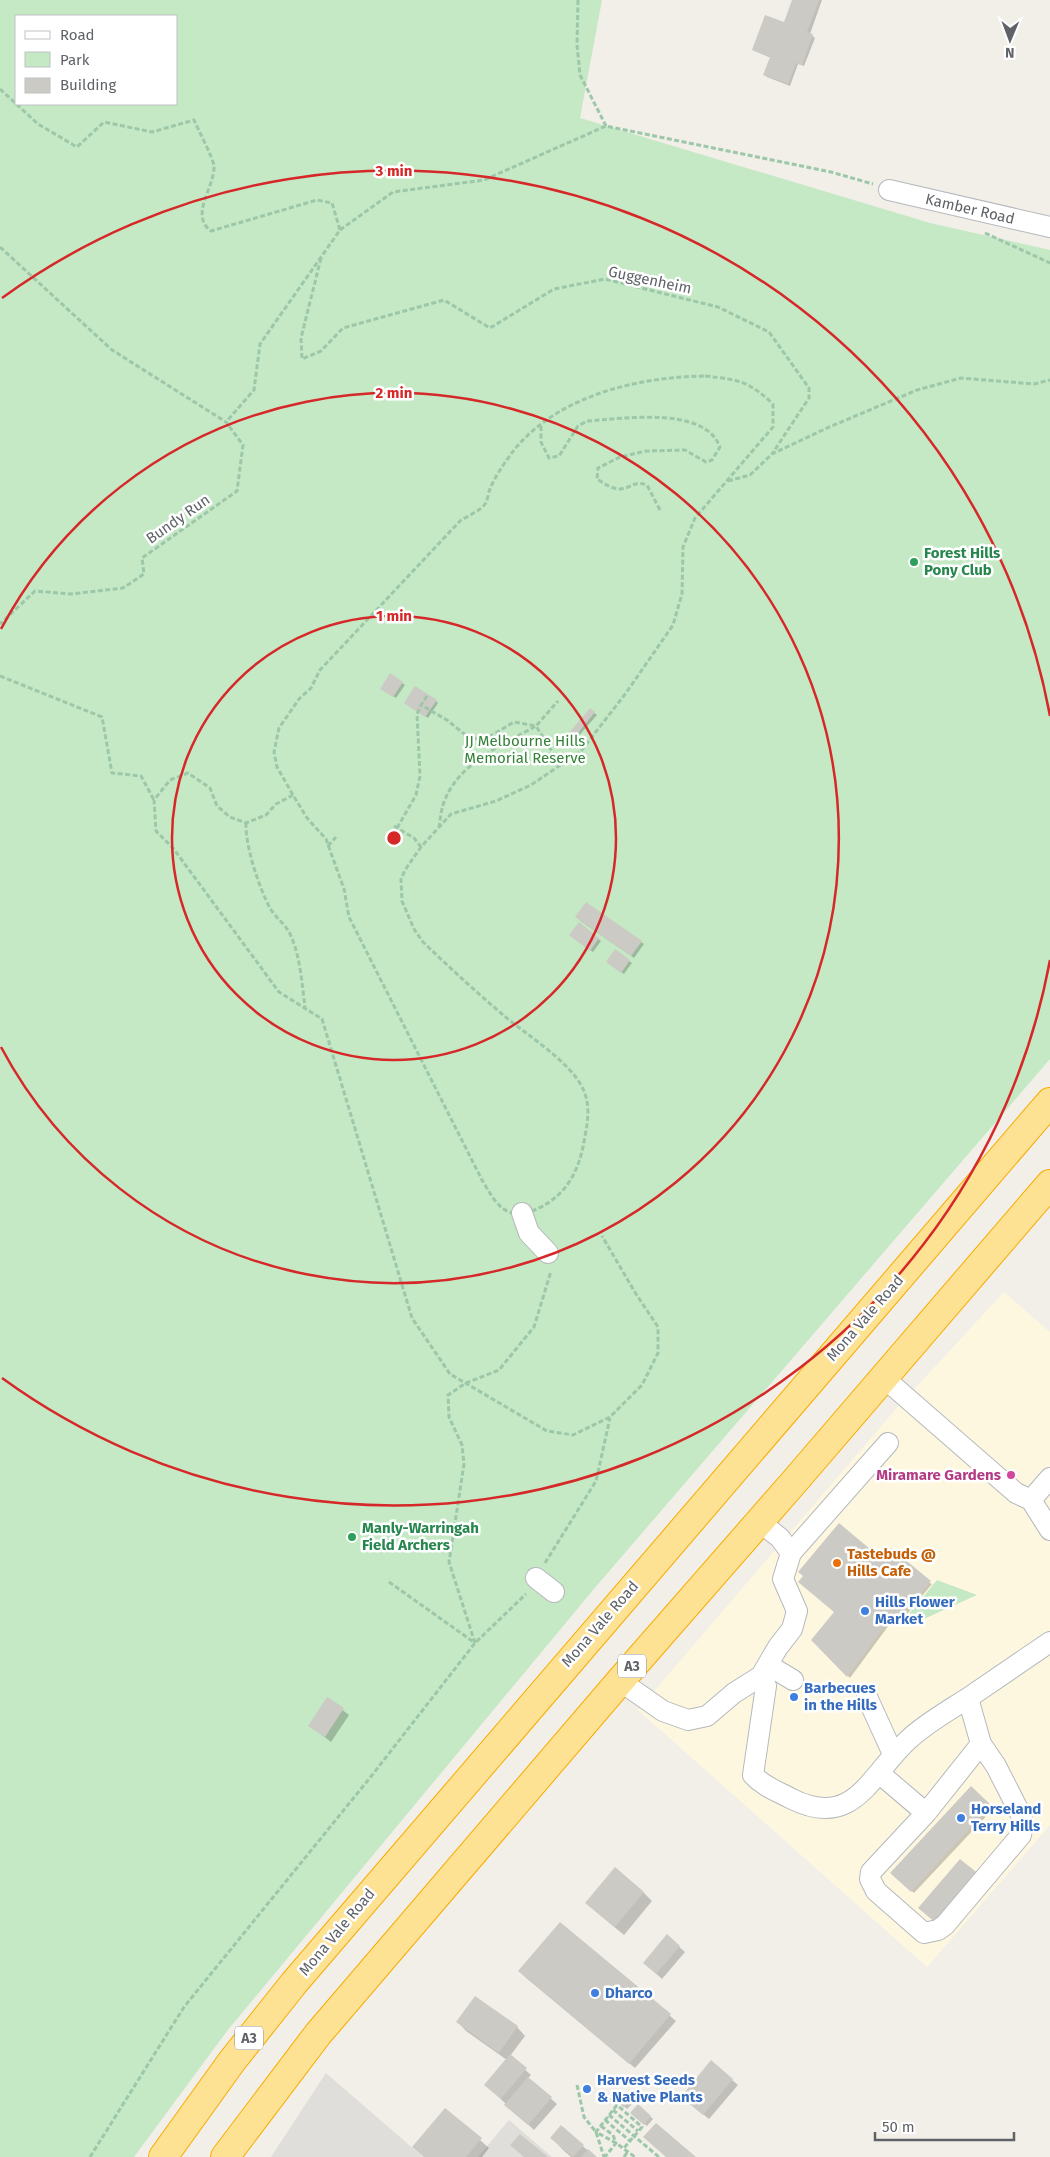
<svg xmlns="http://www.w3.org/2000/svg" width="1050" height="2157" viewBox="0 0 1050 2157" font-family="'Fira Sans',sans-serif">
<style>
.commercial{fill:#fef7e0}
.industrial{fill:#e0deda}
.green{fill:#c5e8c5;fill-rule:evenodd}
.shadow{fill:#0003}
.building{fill:#cccac5}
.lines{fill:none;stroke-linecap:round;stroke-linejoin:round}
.minor-casing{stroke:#b5b8bc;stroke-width:22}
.highway-casing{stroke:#f9ab00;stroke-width:30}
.path{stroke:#9cc7a9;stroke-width:3;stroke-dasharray:5 2.5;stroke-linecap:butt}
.minor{stroke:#fff;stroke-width:20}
.highway{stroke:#fde293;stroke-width:28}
.ring{fill:none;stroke:#d62828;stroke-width:2.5}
.leisure-dot{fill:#2e9e5b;stroke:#fff;stroke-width:2}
.hotel-dot{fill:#d1479c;stroke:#fff;stroke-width:2}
.food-dot{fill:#e8710a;stroke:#fff;stroke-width:2}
.shop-dot{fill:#3f7fe0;stroke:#fff;stroke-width:2}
.labels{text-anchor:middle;stroke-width:5;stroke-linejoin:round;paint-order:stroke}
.shield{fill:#fff;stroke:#8f9295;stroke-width:1}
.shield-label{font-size:14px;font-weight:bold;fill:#5f6368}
.street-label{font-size:15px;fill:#5f6368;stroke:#fff}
.leisure-label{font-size:15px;font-weight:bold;fill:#27864d;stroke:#fff;text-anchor:start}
.park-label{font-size:15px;fill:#348238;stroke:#fff}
.hotel-label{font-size:15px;font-weight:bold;fill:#b23c85;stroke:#fff;text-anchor:end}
.food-label{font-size:15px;font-weight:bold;fill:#c56008;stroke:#fff;text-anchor:start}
.shop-label{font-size:15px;font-weight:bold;fill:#366cbe;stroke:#fff;text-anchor:start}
.centre{fill:#d62828;stroke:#fff;stroke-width:2.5}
.ring-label{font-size:15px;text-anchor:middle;font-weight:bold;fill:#d62828;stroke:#fff;stroke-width:5;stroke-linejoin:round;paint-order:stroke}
</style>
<rect width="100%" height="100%" fill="#f1efe8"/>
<path class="commercial" d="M1004 1292 1050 1332V1825L927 1967 638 1710 896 1409Z"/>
<path class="industrial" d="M326 2073 423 2157H271Z
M509 2120 552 2157H478Z"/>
<path class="green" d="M0 0H602L580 118 930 223 1050 250V1059L593 1590 227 2031 134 2157H0ZM16 16H176V104H16Z
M937 1580 977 1595 915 1623 907 1616Z"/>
<path class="shadow" d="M793 0H822L810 34 815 38 804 66 798 64 790 86 767 77 764 75 771 58 753 50 784 24Z
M402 683 405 685 396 698 384 691Z
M436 701 438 703 428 718 408 705Z
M590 710 597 715 576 739 570 734Z
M579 920 641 942 644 944 634 958Z
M579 924 601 941 593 952 573 937Z
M629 961 632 963 624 974 610 964Z
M882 1561 932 1584 898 1625 892 1621 850 1678 812 1640 836 1612 805 1576Z
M328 1699 349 1715 331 1742 310 1726Z
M971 1788 993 1809 914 1893 892 1873Z
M643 1892 652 1901 624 1935 595 1911Z
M560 1923 676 2021 635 2068 525 1977Z
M667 1936 685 1952 662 1979 650 1968Z
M458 2022 517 2027 525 2036 510 2056 531 2075 528 2078 557 2104 534 2130 491 2090 507 2060 466 2031Z
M732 2080 738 2085 709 2119 688 2102Z
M626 2099 632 2104 627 2109 622 2104Z
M638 2106 653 2119 647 2126 632 2113Z
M445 2109 489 2148 482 2157H424Z
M561 2127 595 2157H571L563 2150 552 2138Z"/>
<path class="building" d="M792 0H819L807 32 813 34 802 65 796 63 788 84 763 75 770 57 752 50 765 15 784 22Z
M390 673 403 682 393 697 380 689Z
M415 686 437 700 425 717 404 703Z
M590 708 595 712 574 738 568 734Z
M586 902 642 941 631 956 575 917Z
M579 922 599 938 590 951 569 935Z
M615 949 630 960 621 973 606 962Z
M839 1523 882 1559 891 1548 931 1581 895 1624 889 1620 847 1677 811 1640 834 1612 798 1582 803 1576 798 1572Z
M327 1697 344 1708 325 1737 308 1726Z
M971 1786 991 1805 911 1892 890 1873Z
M960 1859 980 1875 937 1924 918 1908Z
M615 1867 644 1892 615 1927 585 1903Z
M560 1922 671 2014 629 2064 518 1971Z
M667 1934 680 1946 656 1974 643 1963Z
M475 1996 518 2026 499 2053 456 2022Z
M510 2054 527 2068 501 2099 484 2085Z
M711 2060 733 2079 703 2115 681 2097Z
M528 2077 552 2097 528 2125 504 2105Z
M626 2097 630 2100 624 2108 620 2104Z
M638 2104 651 2116 644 2125 630 2113Z
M445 2108 482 2138 466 2157H424L412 2147Z
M656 2123 696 2157H666L643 2137Z
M561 2125 584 2145 573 2157 550 2138Z
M520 2134 548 2157H524L510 2145Z
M588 2149 597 2157H581Z"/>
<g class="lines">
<defs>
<path id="minor" d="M889 190 1050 227
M522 1213 529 1233 548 1253
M884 1378 1016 1493 1031 1500 1050 1530
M1031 1500 1050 1478
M791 1553 888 1443
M536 1578 554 1592
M768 1665 793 1680
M761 1676 766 1686 753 1775C764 1787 779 1792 792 1799 854 1830 870 1775 908 1740 926 1723 948 1711 968 1698
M620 1681 663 1711 688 1720 707 1716 734 1693 761 1676 778 1647 792 1629 797 1611 783 1579 791 1553 780 1538 760 1522
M867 1697 893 1754
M981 1744 926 1813 871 1872 870 1879 876 1891 924 1933 938 1930 945 1925 1021 1835 1023 1823 1021 1815 996 1766 981 1744 968 1698 1050 1642
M879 1773 926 1813"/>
<path id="highway" d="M163 2157 232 2061 294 1983 1050 1102
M225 2157 318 2034 620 1681 794 1482 1050 1184"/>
</defs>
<use href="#minor" class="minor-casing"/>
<use href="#highway" class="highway-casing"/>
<path class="path" d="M578 0 577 45 580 75 606 126
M0 89 38 124 77 147 104 122 152 132 194 120C198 129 213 158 214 166 215 187 189 215 211 231L317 200 332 203 340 230 260 344 254 390 226 422
M340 230 393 192 484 180 606 126 831 172 873 184
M985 233 1050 263
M0 247 112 350 226 422 243 445 237 491 142 558 144 574 123 588 71 594 35 591 0 624
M321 258 301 338 302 359 321 351 343 328 444 300 490 328 554 289 605 279 718 307 769 332 809 388V398L772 454
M705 376C739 380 747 380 773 404V427L695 518 683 547 682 594 673 625 626 693 581 751 531 785 496 801 451 814 421 847 405 870 401 879 402 901 414 929 423 942C449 967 475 991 502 1014 526 1035 572 1062 584 1091 590 1106 588 1121 585 1136 580 1168 569 1194 537 1209 530 1212 520 1215 512 1213 497 1209 489 1191 482 1180L349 917 344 889 326 839 307 818 293 795 277 767 274 752 279 728 299 699 311 688 320 670 460 521C467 516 480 511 485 504 488 500 488 493 490 489 495 476 506 461 514 450 559 395 638 377 705 376Z
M541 426V442L549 458 559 456 578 426 587 421C622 419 704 405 720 447L712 460 706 462 685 450 646 451 620 457 598 468 597 479C603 483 612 489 620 489 632 488 634 480 647 485L661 512
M728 481 750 475 772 454 827 428 917 390 961 378 1034 384 1050 380
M0 676 102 717 112 773 141 776 154 800
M427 696 421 705 447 720 468 737 484 740 514 722 536 726 558 701
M293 795 276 804 266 815 246 823 230 817 217 806 210 788 188 773 170 780 154 800 156 831 173 848 279 992 322 1019 412 1318 450 1374 547 1431 573 1435 610 1417 642 1385 658 1353V1327L636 1294 602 1236
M246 823C245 845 259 888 270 908 275 917 284 923 289 932 300 953 302 984 305 1007
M394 826 414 838 421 847
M397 828 416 795 420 776 417 714 421 705
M439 828C440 820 441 812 443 805 456 764 502 745 536 726L560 764
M328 846 336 837
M545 1563 596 1481 610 1418
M389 1582 475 1643
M475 1643 449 1562 464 1464 462 1445 449 1417 448 1395 466 1383 499 1370 534 1327 551 1271
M577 2085 584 2117 596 2132 604 2157
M608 2097 642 2127 624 2148
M617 2105 596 2132 616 2143 635 2157
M613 2110 638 2131
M609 2115 659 2157
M605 2120 630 2141
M601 2126 613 2135 616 2143 605 2157
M90 2157 184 2007 369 1779 475 1643 526 1594
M624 2157 628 2151"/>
<use href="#minor" class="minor"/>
<use href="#highway" class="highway"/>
</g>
<g class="ring">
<circle cx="394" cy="838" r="222"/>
<path d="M1 629A445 445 0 1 1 1 1047"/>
<path d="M1050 960A667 667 0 0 1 2 1378M2 298A667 667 0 0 1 1050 716"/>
</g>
<g class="leisure-dot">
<circle cx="914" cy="562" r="5"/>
<circle cx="352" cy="1537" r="5"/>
</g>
<circle class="hotel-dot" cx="1011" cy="1475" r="5"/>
<circle class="food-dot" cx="837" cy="1563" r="5"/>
<g class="shop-dot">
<circle cx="865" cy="1611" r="5"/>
<circle cx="794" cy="1697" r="5"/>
<circle cx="961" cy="1818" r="5"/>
<circle cx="595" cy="1993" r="5"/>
<circle cx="587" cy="2089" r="5"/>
</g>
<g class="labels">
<g class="shield">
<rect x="618" y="1654.5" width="28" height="23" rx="4"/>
<rect x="235" y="2026.5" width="28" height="23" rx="4"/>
</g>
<g class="shield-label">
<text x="632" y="1671">A3</text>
<text x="249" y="2043">A3</text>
</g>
<g class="street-label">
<text transform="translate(970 209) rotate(13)" y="5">Kamber Road</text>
<text transform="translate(650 280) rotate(12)" y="5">Guggenheim</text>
<text transform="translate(178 519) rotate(-35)" y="5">Bundy Run</text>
<text transform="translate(865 1318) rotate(-49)" y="5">Mona Vale Road</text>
<text transform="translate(600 1624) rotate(-49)" y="5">Mona Vale Road</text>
<text transform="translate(337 1932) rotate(-50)" y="5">Mona Vale Road</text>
</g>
<g class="leisure-label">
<text x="924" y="558">Forest Hills<tspan x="924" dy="17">Pony Club</tspan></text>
<text x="362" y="1533">Manly-Warringah<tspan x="362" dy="17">Field Archers</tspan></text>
</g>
<g class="park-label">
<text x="525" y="746">JJ Melbourne Hills<tspan x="525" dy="17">Memorial Reserve</tspan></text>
</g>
<g class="hotel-label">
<text x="1001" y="1480">Miramare Gardens</text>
</g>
<g class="food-label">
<text x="847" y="1559">Tastebuds @<tspan x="847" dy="17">Hills Cafe</tspan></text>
</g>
<g class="shop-label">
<text x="875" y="1607">Hills Flower<tspan x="875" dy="17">Market</tspan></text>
<text x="804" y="1693">Barbecues<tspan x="804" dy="17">in the Hills</tspan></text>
<text x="971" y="1814">Horseland<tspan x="971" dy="17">Terry Hills</tspan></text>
<text x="605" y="1998">Dharco</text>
<text x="597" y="2085">Harvest Seeds<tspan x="597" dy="17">&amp; Native Plants</tspan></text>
</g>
</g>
<circle cx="394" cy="838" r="8" class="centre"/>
<g class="ring-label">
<text x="394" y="176">3 min</text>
<text x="394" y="398">2 min</text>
<text x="394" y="621">1 min</text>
</g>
<rect x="15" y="15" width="162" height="90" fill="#ffffff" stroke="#bfc1c3"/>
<rect x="25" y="31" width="25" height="8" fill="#ffffff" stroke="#bfc1c3"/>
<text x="60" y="40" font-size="15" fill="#5f6368">Road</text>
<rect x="25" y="52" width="25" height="15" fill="#c5e8c5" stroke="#bfc1c3"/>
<text x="60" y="65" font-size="15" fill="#5f6368">Park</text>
<rect x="25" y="78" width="25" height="15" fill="#cccac5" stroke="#bfc1c3"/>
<text x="60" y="90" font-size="15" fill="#5f6368">Building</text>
<g transform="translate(1010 40) rotate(181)" stroke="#ffffff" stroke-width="4" paint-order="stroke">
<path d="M0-4L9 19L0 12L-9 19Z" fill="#5f6368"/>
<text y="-8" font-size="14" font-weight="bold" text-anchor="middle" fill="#5f6368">N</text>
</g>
<path d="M875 2132v8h139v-8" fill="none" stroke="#5f6368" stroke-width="2.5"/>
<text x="882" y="2132" font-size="15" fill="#5f6368" stroke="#ffffff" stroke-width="4" paint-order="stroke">50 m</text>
</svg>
